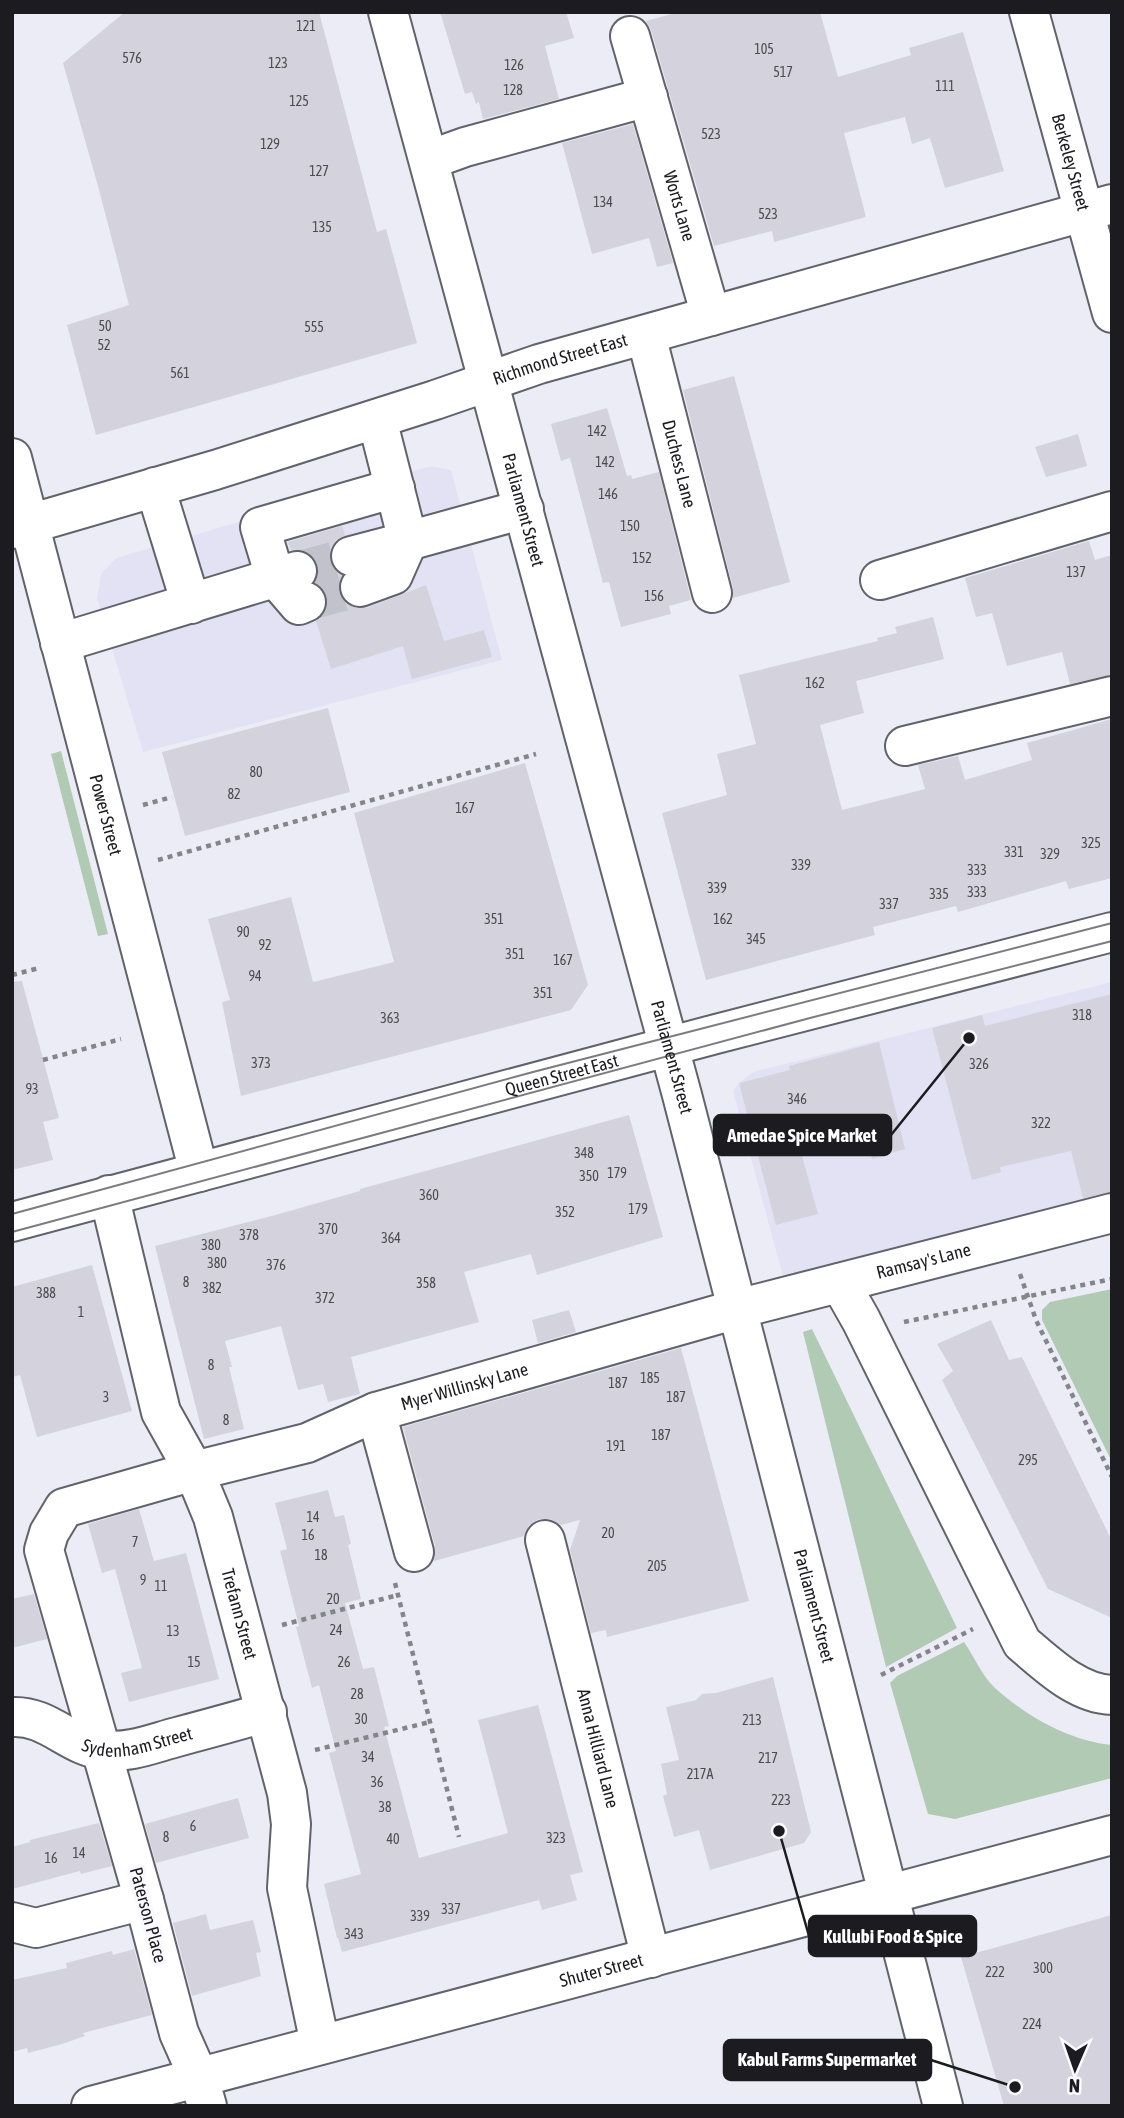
<svg xmlns="http://www.w3.org/2000/svg" width="1124" height="2118" viewBox="0 0 1124 2118" font-family="'Asap Condensed',sans-serif">
<style>
.built{fill:#e3e2f5}
.green{fill:#b1cab3}
.building{fill:#d3d2dd}
.lines{fill:none;stroke-linecap:round;stroke-linejoin:round}
.minor-tunnel{stroke:#c2c2cc;stroke-width:38;stroke-dasharray:38 19;stroke-linecap:butt}
.minor-casing{stroke:#62626b;stroke-width:42}
.major-casing{stroke:#62626b;stroke-width:42}
.path{stroke:#84848b;stroke-width:4.5;stroke-dasharray:5 5;stroke-linecap:butt}
.minor{stroke:#fff;stroke-width:38}
.major{stroke:#fff;stroke-width:38}
.tram{stroke:#7b7b82;stroke-width:2}
.labels{text-anchor:middle;stroke-width:7;stroke-linejoin:round;paint-order:stroke}
.number-label{font-size:14px;fill:#4a4a4f}
.street-label{font-size:18px;fill:#1c1c20;stroke:#fafafe}
.leader{fill:none;stroke:#1c1c20;stroke-width:2.5}
.callout-dot{fill:#1c1c20;stroke:#fafafe;stroke-width:2.5}
.callout{fill:#1c1c20;stroke:#1c1c20;stroke-width:2.5}
.callout-label{font-size:19px;text-anchor:middle;font-weight:bold;fill:#fff}
</style>
<rect width="100%" height="100%" fill="#ececf7"/>
<path class="built" d="M431 466 451 470 502 660 143 752 97 598 101 574 116 558Z
M1112 982V1205L784 1280 733 1091 739 1083 753 1072Z"/>
<path class="green" d="M61 751 108 934 98 936 51 754Z
M1112 1289V1462L1042 1320V1310L1050 1302Z
M812 1329 957 1628 886 1667 803 1332Z
M964 1642C974 1656 982 1676 995 1688 1026 1716 1069 1741 1112 1745V1778L955 1819 928 1814 890 1683 897 1676Z"/>
<path class="building" d="M125 12H319L377 232 386 229 417 343 96 435 67 325 129 305 98 186 63 63Z
M440 12H566L574 38 545 46 559 99 483 119 479 102 476 104 472 92 465 94Z
M679 12H820L838 77 911 55 909 48 963 32 1004 171 945 188 930 138 912 144 905 117 844 133 866 217 774 242 772 231 714 246 651 30 646 21Z
M633 124 673 263 657 267 649 238 592 254 562 143Z
M734 376 790 582 733 598V588L683 390Z
M607 408 627 476 631 475 632 479 659 472 691 600 669 606 671 614 621 627 609 582 603 583 570 458 561 461 551 424Z
M1078 434 1087 466 1046 477 1035 447Z
M342 526 345 535 335 541 330 550V561L335 571 342 575 338 584 339 594 345 603 356 608H367L426 585 444 641 484 630 492 657 412 679 403 646 331 669 316 621 324 615 328 604 326 593 315 583 318 575V564L311 555 303 550H291L288 542Z
M1089 541 1095 560 1112 555V675L1070 684 1062 652 1007 666 992 613 976 617 965 578Z
M933 617 944 659 856 681 864 713 820 725 842 810 925 789 918 765 958 756 965 780 1032 760 1027 743 1112 719V878L1069 889 1066 881 958 912 956 906 873 927 875 935 706 980 662 813 727 795 717 754 756 744 739 675 878 641 877 638 897 633 895 627Z
M328 708 350 792 185 836 162 752Z
M525 763 588 985 571 1010 241 1096 222 1002 230 1000 208 919 291 897 313 982 394 962 354 813Z
M22 981 59 1118 43 1122 53 1160 12 1170V982Z
M1112 994V1192L1083 1198 1071 1151 1000 1167 1001 1172 972 1180 932 1028 982 1015 985 1026Z
M879 1042 905 1149 872 1159 866 1137 801 1152 818 1214 776 1225 739 1083 790 1070 789 1066Z
M629 1115 663 1237 537 1275 531 1254 464 1272 479 1322 351 1357 360 1394 328 1402 323 1384 298 1390 281 1326 225 1341 232 1367H229L244 1429 204 1439 155 1246 279 1214 360 1191V1189Z
M92 1265 132 1411 37 1437 20 1375 12 1377V1287Z
M569 1310 576 1332 538 1343 532 1320Z
M991 1320 1009 1360 1022 1357 1112 1541V1618L1048 1589 942 1380 953 1371 937 1344Z
M681 1348 749 1601 607 1637 606 1630 591 1633 570 1550 580 1520 561 1525 550 1519H539L529 1525 524 1536 434 1561 435 1546 403 1427Z
M328 1490 335 1517 344 1515 351 1544 348 1545 361 1599 345 1603 363 1669 374 1667 389 1726 384 1727 419 1858 508 1833 478 1720 538 1705 583 1872 570 1875 577 1900 542 1910 539 1900 342 1952 338 1938H337L324 1884 361 1874 329 1753 336 1751 319 1685 312 1688 296 1627 299 1626 280 1551 287 1549 275 1503Z
M139 1509 154 1561 186 1553 219 1679 129 1702 121 1673 142 1668 115 1569 102 1573 88 1524Z
M34 1594 47 1639 12 1648V1599Z
M773 1677 811 1832 804 1843 710 1870 699 1830 674 1837 663 1796 667 1794 661 1764 679 1760 666 1707 696 1700 702 1694 716 1693Z
M238 1798 249 1838 156 1863 145 1824Z
M99 1823 112 1866 81 1874 80 1871 12 1889V1847L30 1842V1840Z
M206 1914 210 1930 253 1920 261 1952 256 1953 261 1976 192 1996 173 1923Z
M1112 1915V2106H1004L961 1957Z
M134 1949 152 2015 83 2033 85 2036 62 2044 28 2053 27 2048 12 2052V1980L67 1968 66 1963 112 1951 113 1955Z"/>
<g class="lines">
<path class="minor-tunnel" d="M297 571 351 556
M306 602 360 587"/>
<defs>
<g id="minor">
<path id="s1" d="M1029 12 1112 313"/>
<path id="s2" d="M630 36 711 316"/>
<path d="M429 160 465 147 648 97"/>
<path id="s3" d="M646 335 712 593"/>
<path d="M377 419 408 541 524 509"/>
<path id="s4" d="M12 458 199 1172"/>
<path d="M155 487 191 604"/>
<path d="M351 556 408 541"/>
<path d="M880 580 1112 511"/>
<path d="M360 587 393 575 408 541"/>
<path d="M306 602 299 605 275 577 260 527 395 488"/>
<path d="M60 643 297 571"/>
<path d="M905 746 1112 696"/>
<path id="s5" d="M109 1195 161 1412 194 1471 213 1517 287 1793 291 1824 287 1888 320 2044"/>
<path d="M840 1283 861 1320 1022 1643C1047 1664 1077 1694 1112 1695"/>
<path d="M376 1412 414 1552"/>
<path id="s6" d="M545 1540 651 1958"/>
<path id="s7" d="M12 1717C48 1715 69 1746 103 1750 128 1754 154 1743 177 1737 207 1729 237 1721 267 1712"/>
<path d="M12 1922 36 1928 144 1900"/>
<path id="s8" d="M91 2106 1112 1835"/>
<path id="s9" d="M207 2106 199 2078 179 2033 144 1900 44 1550 49 1533 64 1508 194 1471 307 1443 376 1412 737 1309 1112 1213"/>
</g>
<g id="major">
<path id="s10" d="M388 12 682 1095 943 2106"/>
<path id="s11" d="M12 529 215 470 435 400 539 364 1112 204"/>
<path id="s12" d="M12 1222 716 1034 1112 932"/>
</g>
</defs>
<use href="#minor" class="minor-casing"/>
<use href="#major" class="major-casing"/>
<path class="path" d="M143 805 172 797
M158 860 536 754
M12 975 39 968
M43 1060 121 1039
M1020 1274 1036 1320 1112 1477
M904 1322 1112 1279
M395 1583 459 1837
M282 1625 398 1595
M881 1675 973 1629
M315 1750 430 1722"/>
<use href="#minor" class="minor"/>
<use href="#major" class="major"/>
<path class="tram" d="M12 1214 533 1072 1112 923
M12 1232 810 1018 1112 941"/>
</g>
<g class="labels">
<g class="number-label">
<text x="306" y="31">121</text>
<text x="764" y="54">105</text>
<text x="132" y="63">576</text>
<text x="278" y="68">123</text>
<text x="514" y="70">126</text>
<text x="783" y="77">517</text>
<text x="945" y="91">111</text>
<text x="513" y="95">128</text>
<text x="299" y="106">125</text>
<text x="711" y="139">523</text>
<text x="270" y="149">129</text>
<text x="319" y="176">127</text>
<text x="603" y="207">134</text>
<text x="768" y="219">523</text>
<text x="322" y="232">135</text>
<text x="105" y="331">50</text>
<text x="314" y="332">555</text>
<text x="104" y="350">52</text>
<text x="180" y="378">561</text>
<text x="597" y="436">142</text>
<text x="605" y="467">142</text>
<text x="608" y="499">146</text>
<text x="630" y="531">150</text>
<text x="642" y="563">152</text>
<text x="1076" y="577">137</text>
<text x="654" y="601">156</text>
<text x="815" y="688">162</text>
<text x="256" y="777">80</text>
<text x="234" y="799">82</text>
<text x="465" y="813">167</text>
<text x="1091" y="848">325</text>
<text x="1014" y="857">331</text>
<text x="1050" y="859">329</text>
<text x="801" y="870">339</text>
<text x="977" y="875">333</text>
<text x="717" y="893">339</text>
<text x="977" y="897">333</text>
<text x="939" y="899">335</text>
<text x="889" y="909">337</text>
<text x="494" y="924">351</text>
<text x="723" y="924">162</text>
<text x="243" y="937">90</text>
<text x="756" y="944">345</text>
<text x="265" y="950">92</text>
<text x="515" y="959">351</text>
<text x="563" y="965">167</text>
<text x="255" y="981">94</text>
<text x="543" y="998">351</text>
<text x="1082" y="1020">318</text>
<text x="390" y="1023">363</text>
<text x="261" y="1068">373</text>
<text x="979" y="1069">326</text>
<text x="32" y="1094">93</text>
<text x="797" y="1104">346</text>
<text x="1041" y="1128">322</text>
<text x="584" y="1158">348</text>
<text x="617" y="1178">179</text>
<text x="589" y="1181">350</text>
<text x="429" y="1200">360</text>
<text x="638" y="1214">179</text>
<text x="565" y="1217">352</text>
<text x="328" y="1234">370</text>
<text x="249" y="1240">378</text>
<text x="391" y="1243">364</text>
<text x="211" y="1250">380</text>
<text x="217" y="1268">380</text>
<text x="276" y="1270">376</text>
<text x="186" y="1287">8</text>
<text x="426" y="1288">358</text>
<text x="212" y="1293">382</text>
<text x="46" y="1298">388</text>
<text x="325" y="1303">372</text>
<text x="81" y="1317">1</text>
<text x="211" y="1370">8</text>
<text x="650" y="1383">185</text>
<text x="618" y="1388">187</text>
<text x="106" y="1402">3</text>
<text x="676" y="1402">187</text>
<text x="226" y="1425">8</text>
<text x="661" y="1440">187</text>
<text x="616" y="1451">191</text>
<text x="1028" y="1465">295</text>
<text x="313" y="1522">14</text>
<text x="608" y="1538">20</text>
<text x="308" y="1540">16</text>
<text x="135" y="1547">7</text>
<text x="321" y="1560">18</text>
<text x="657" y="1571">205</text>
<text x="143" y="1585">9</text>
<text x="161" y="1591">11</text>
<text x="333" y="1604">20</text>
<text x="336" y="1635">24</text>
<text x="173" y="1636">13</text>
<text x="194" y="1667">15</text>
<text x="344" y="1667">26</text>
<text x="357" y="1699">28</text>
<text x="361" y="1724">30</text>
<text x="752" y="1725">213</text>
<text x="368" y="1762">34</text>
<text x="768" y="1763">217</text>
<text x="700" y="1779">217A</text>
<text x="377" y="1787">36</text>
<text x="781" y="1805">223</text>
<text x="385" y="1812">38</text>
<text x="193" y="1831">6</text>
<text x="166" y="1842">8</text>
<text x="556" y="1843">323</text>
<text x="393" y="1844">40</text>
<text x="79" y="1858">14</text>
<text x="51" y="1863">16</text>
<text x="451" y="1914">337</text>
<text x="420" y="1921">339</text>
<text x="354" y="1939">343</text>
<text x="1043" y="1973">300</text>
<text x="995" y="1977">222</text>
<text x="1032" y="2029">224</text>
</g>
<g class="street-label">
<text dy="6" stroke="none"><textPath href="#s1" startOffset="156">Berkeley Street</textPath></text>
<text dy="6" stroke="none"><textPath href="#s2" startOffset="177">Worts Lane</textPath></text>
<text dy="6" stroke="none"><textPath href="#s11" startOffset="574">Richmond Street East</textPath></text>
<text dy="6" stroke="none"><textPath href="#s3" startOffset="133">Duchess Lane</textPath></text>
<text dy="6" stroke="none"><textPath href="#s10" startOffset="516">Parliament Street</textPath></text>
<text dy="6" stroke="none"><textPath href="#s4" startOffset="369">Power Street</textPath></text>
<text dy="6" stroke="none"><textPath href="#s10" startOffset="1083">Parliament Street</textPath></text>
<text dy="6" stroke="none"><textPath href="#s12" startOffset="569">Queen Street East</textPath></text>
<text dy="6" stroke="none"><textPath href="#s9" startOffset="1522">Ramsay's Lane</textPath></text>
<text dy="6" stroke="none"><textPath href="#s9" startOffset="1046">Myer Willinsky Lane</textPath></text>
<text dy="6" stroke="none"><textPath href="#s10" startOffset="1650">Parliament Street</textPath></text>
<text dy="6" stroke="none"><textPath href="#s5" startOffset="441">Trefann Street</textPath></text>
<text dy="6" stroke="none"><textPath href="#s7" startOffset="133">Sydenham Street</textPath></text>
<text dy="6" stroke="none"><textPath href="#s6" startOffset="215">Anna Hilliard Lane</textPath></text>
<text transform="translate(148 1915) rotate(75)" y="6">Paterson Place</text>
<text dy="6" stroke="none"><textPath href="#s8" startOffset="528">Shuter Street</textPath></text>
</g>
</g>
<path class="leader" d="M969 1038L891 1135M779 1831L809 1936M1015 2087L931 2060"/>
<g class="callout-dot">
<circle cx="969" cy="1038" r="7"/>
<circle cx="779" cy="1831" r="7"/>
<circle cx="1015" cy="2087" r="7"/>
</g>
<g class="callout">
<rect x="714" y="1115" width="177" height="40" rx="7"/>
<rect x="809" y="1916" width="167" height="40" rx="7"/>
<rect x="724" y="2040" width="207" height="40" rx="7"/>
</g>
<g class="callout-label">
<text x="802" y="1142">Amedae Spice Market</text>
<text x="893" y="1943">Kullubi Food &amp; Spice</text>
<text x="827" y="2066">Kabul Farms Supermarket</text>
</g>
<rect width="1124" height="2118" fill="none" stroke="#1c1c20" stroke-width="28"/>
<g transform="translate(1075 2069) rotate(182)" stroke="#fafafe" stroke-width="5" paint-order="stroke">
<path d="M0-5L12 26L0 18L-12 26Z" fill="#1c1c20"/>
<text y="-10" font-size="19" font-weight="bold" text-anchor="middle" fill="#1c1c20">N</text>
</g>
</svg>
